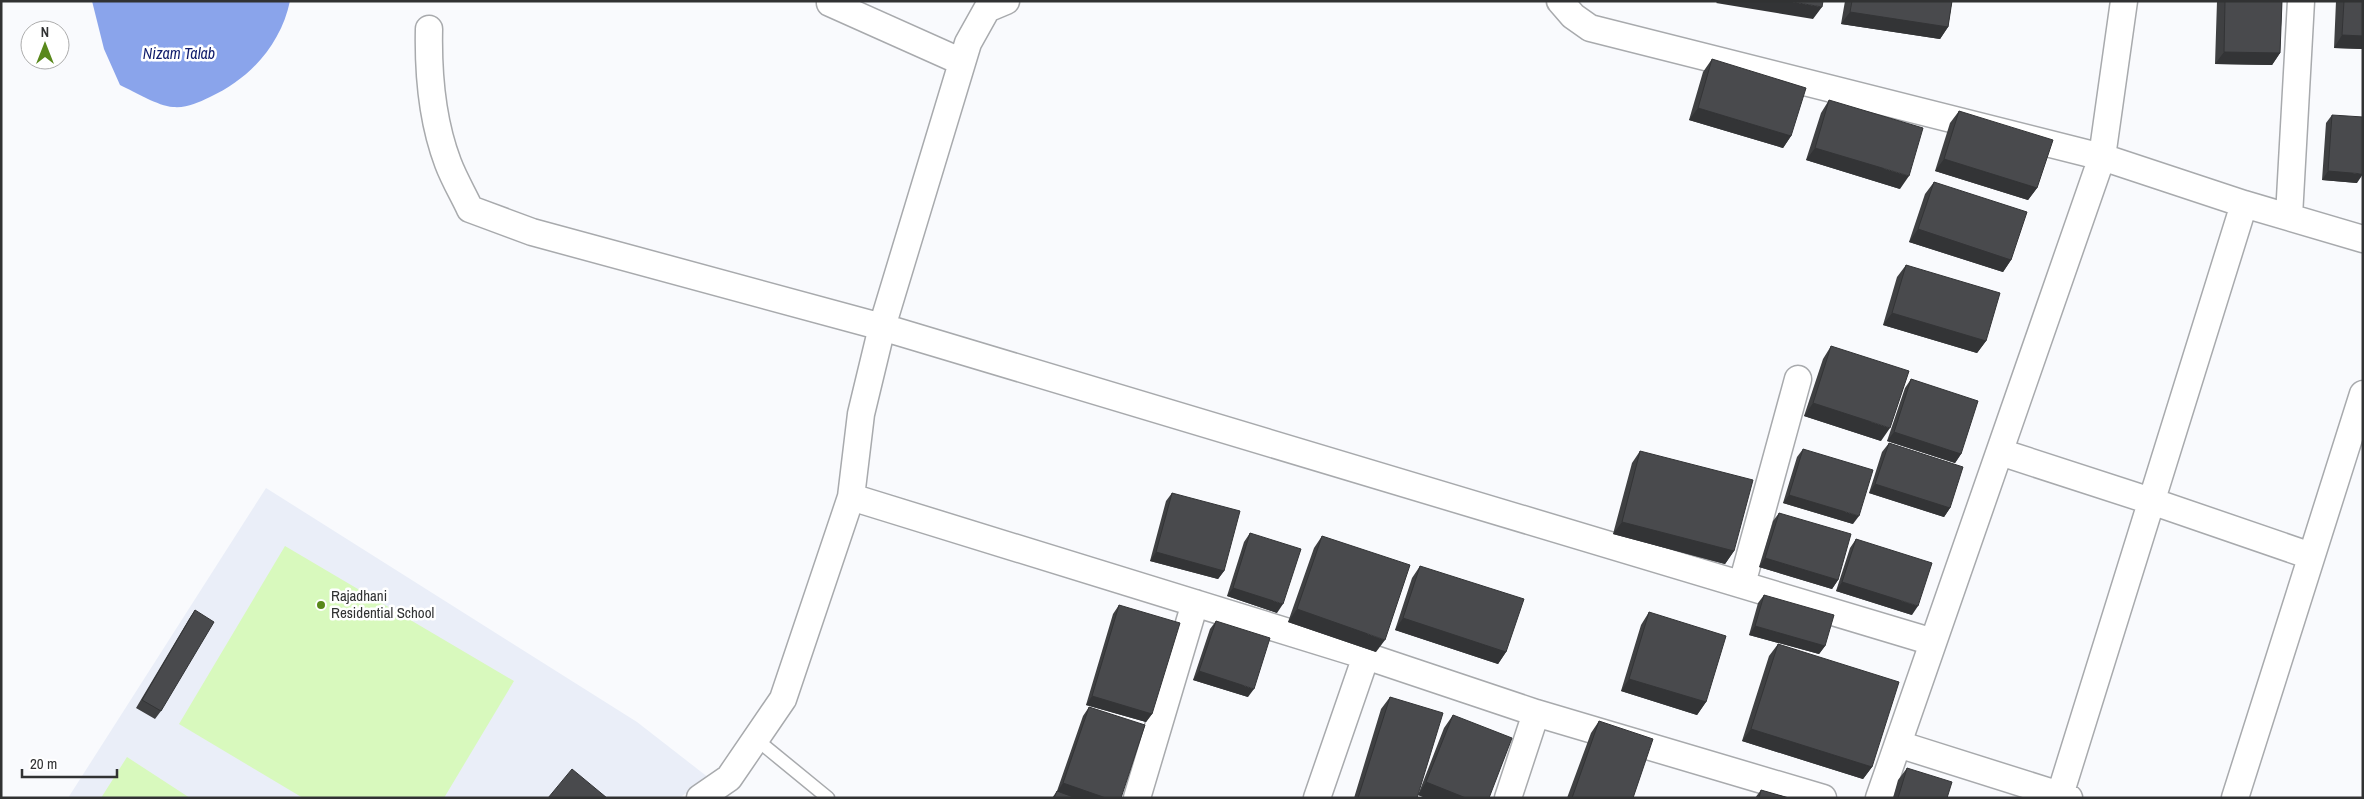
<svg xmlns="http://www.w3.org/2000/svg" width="2364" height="799" viewBox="0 0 2364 799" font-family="'Archivo Narrow',sans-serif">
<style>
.built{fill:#eaeef8}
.green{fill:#d8f9bd}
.water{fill:#8aa4eb}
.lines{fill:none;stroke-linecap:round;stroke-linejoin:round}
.service-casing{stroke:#a8aaad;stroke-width:15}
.minor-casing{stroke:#a8aaad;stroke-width:29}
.service{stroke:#fff;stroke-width:12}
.minor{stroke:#fff;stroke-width:26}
.wall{fill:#3f4042}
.shaded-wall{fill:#333436}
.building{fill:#494a4d;stroke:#333436}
.poi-dot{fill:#59881b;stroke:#fff;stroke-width:2}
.labels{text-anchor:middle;stroke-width:5;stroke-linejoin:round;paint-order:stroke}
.poi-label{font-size:15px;fill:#313233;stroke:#fff;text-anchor:start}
.water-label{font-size:16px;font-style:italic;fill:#101c6c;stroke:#fff}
</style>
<rect width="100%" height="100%" fill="#f9fafd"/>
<path class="built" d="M266 488 637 722 709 778 679 798H68Z"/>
<path class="green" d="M285 546 514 681 444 798H303L179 724Z
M127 757 190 798H101Z"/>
<path class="water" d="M92 1H290C281 44 250 79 210 97 197 103 188 108 173 107 158 106 135 92 120 85L104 49Z"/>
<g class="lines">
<defs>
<path id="service" d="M756 739 828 798"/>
<path id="minor" d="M1560 1 1573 16 1590 28 2102 157 2244 204 2363 239
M830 3 962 62
M429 29C428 74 432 121 448 163 454 179 463 194 470 209L532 232 882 327 1933 642
M2289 216 2301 1
M2000 452 2151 501 2311 556
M851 497 1366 656 1536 713 1823 798
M1742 584 1798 379
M1898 744 2069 798
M2060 795 2244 204
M700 798 729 778 783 699 851 497 861 414 882 327 968 43 987 9 1006 1
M1137 798 1195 603
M1317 798 1366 656
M1508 798 1536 713
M1879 798 2102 157 2124 1
M2235 798 2363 394"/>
</defs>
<use href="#service" class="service-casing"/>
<use href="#minor" class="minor-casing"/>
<use href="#service" class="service"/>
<use href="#minor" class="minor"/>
</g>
<path class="wall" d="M1845 1H1952L1948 27 1940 39 1841 24Z
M2217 1H2282L2280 53 2272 65 2215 64Z
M2336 1H2363V49L2334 48Z
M1712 59 1791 136 1783 148 1689 120 1703 72Z
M1829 100 1900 189 1806 160 1821 113Z
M1959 111 2037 188 2028 200 1935 171 1950 123Z
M2332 115 2357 183 2322 180 2326 123Z
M1934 182 2011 260 2003 272 1909 242 1925 194Z
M1906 265 1986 341 1977 353 1883 325 1897 277Z
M1831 346 1881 441 1804 416 1823 359Z
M1911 379 1961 454 1955 463 1887 441 1905 388Z
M1889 443 1950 508 1944 517 1869 493 1882 452Z
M1803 449 1853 524 1783 503 1797 457Z
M1640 451 1734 551 1725 564 1613 534 1632 463Z
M1172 493 1224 571 1218 579 1150 561 1166 501Z
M1779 513 1838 580 1832 589 1759 567 1773 521Z
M1250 533 1277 613 1227 596 1244 542Z
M1322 536 1376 652 1288 622 1314 548Z
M1856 539 1912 615 1836 591 1850 548Z
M1420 566 1506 652 1498 664 1395 630 1412 578Z
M1764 595 1825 646 1819 654 1749 635 1758 603Z
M1119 605 1152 714 1146 722 1086 705 1113 614Z
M195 610 161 711 155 719 136 708 189 619Z
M1649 612 1706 702 1697 715 1621 691 1641 625Z
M1216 621 1248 697 1193 680 1210 629Z
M1778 644 1872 767 1863 779 1742 741 1769 656Z
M1390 697 1417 798H1354L1381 709Z
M1089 707 1121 798H1052L1057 791 1083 716Z
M1453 715 1489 798H1426L1418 795 1444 728Z
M1599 721 1633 798H1567L1591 733Z
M1907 768 1947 798H1893L1898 780Z
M1761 790 1789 798H1755Z"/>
<path class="shaded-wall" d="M1718 1H1787L1822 7 1813 19 1716 3Z
M1850 12 1948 27 1940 39 1841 24Z
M2342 35 2363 36V49L2334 48Z
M2224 52 2280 53 2272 65 2215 64Z
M1698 108 1791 136 1783 148 1689 120Z
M1815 148 1909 176 1900 189 1806 160Z
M1944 159 2037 188 2028 200 1935 171Z
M2328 171 2363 174 2357 183 2322 180Z
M1918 229 2011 260 2003 272 1909 242Z
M1892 313 1986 341 1977 353 1883 325Z
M1813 403 1890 428 1881 441 1804 416Z
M1894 432 1961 454 1955 463 1887 441Z
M1875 484 1950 508 1944 517 1869 493Z
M1789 495 1859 516 1853 524 1783 503Z
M1622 522 1734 551 1725 564 1613 534Z
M1156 552 1224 571 1218 579 1150 561Z
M1765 558 1838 580 1832 589 1759 567Z
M1842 582 1918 606 1912 615 1836 591Z
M1233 588 1283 604 1277 613 1227 596Z
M1297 609 1385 640 1376 652 1288 622Z
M1403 618 1506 652 1498 664 1395 630Z
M1755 626 1825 646 1819 654 1749 635Z
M1199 671 1254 689 1248 697 1193 680Z
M1629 679 1706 702 1697 715 1621 691Z
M1092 696 1152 714 1146 722 1086 705Z
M1751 729 1872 767 1863 779 1742 741Z
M1426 782 1466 798H1426L1418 795Z
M1063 783 1106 798H1074L1057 792Z"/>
<path class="building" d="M1787 1H1823L1822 7Z
M1852 1H1952L1948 27 1850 12Z
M2225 1H2282L2280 53 2224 52Z
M2344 1H2363V36L2342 35Z
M1712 59 1806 88 1791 136 1698 108Z
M1829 100 1923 128 1909 176 1815 148Z
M1959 111 2053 140 2037 188 1944 159Z
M2332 115 2363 117V174L2328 171Z
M1934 182 2027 212 2011 260 1918 229Z
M1906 265 2000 293 1986 341 1892 313Z
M1831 346 1909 371 1890 428 1813 403Z
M1911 379 1978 401 1961 454 1894 432Z
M1889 443 1963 467 1950 508 1875 484Z
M1803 449 1873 470 1859 516 1789 495Z
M1640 451 1753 480 1734 551 1622 522Z
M1172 493 1240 511 1224 571 1156 552Z
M1779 513 1851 534 1838 580 1765 558Z
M1250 533 1301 549 1283 604 1233 588Z
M1322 536 1410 565 1385 640 1297 609Z
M1856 539 1932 563 1918 606 1842 582Z
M1420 566 1524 599 1506 652 1403 618Z
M1764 595 1834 615 1825 646 1755 626Z
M1119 605 1180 623 1152 714 1092 696Z
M195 610 214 622 161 711 142 700Z
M1649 612 1726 636 1706 702 1629 679Z
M1216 621 1270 638 1254 689 1199 671Z
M1778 644 1899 682 1872 767 1751 729Z
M1390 697 1443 713 1417 798H1358Z
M1089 707 1145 725 1121 798H1106L1063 783Z
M1453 715 1512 738 1489 798H1466L1426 782Z
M1599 721 1653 739 1633 798H1572Z
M1907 768 1952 782 1947 798H1898Z
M572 769 607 798H548Z
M1761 790 1789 798H1759Z
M1057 791 1076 798H1054Z"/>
<circle class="poi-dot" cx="321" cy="605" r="5"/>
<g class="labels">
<g class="poi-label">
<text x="331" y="601">Rajadhani<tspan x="331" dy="17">Residential School</tspan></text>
</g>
<g class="water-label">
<text x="179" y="59">Nizam Talab</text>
</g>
</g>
<rect width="2364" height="799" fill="none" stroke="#313233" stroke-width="5"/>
<g transform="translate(45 45)"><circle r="24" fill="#ffffff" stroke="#adadad"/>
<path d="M0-4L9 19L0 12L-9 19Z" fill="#59881b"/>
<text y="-8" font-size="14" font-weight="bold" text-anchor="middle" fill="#313233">N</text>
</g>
<path d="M22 769v8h95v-8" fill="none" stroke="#313233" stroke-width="2.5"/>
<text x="30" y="769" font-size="15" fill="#313233" stroke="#ffffff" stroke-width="4" paint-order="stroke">20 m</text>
</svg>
